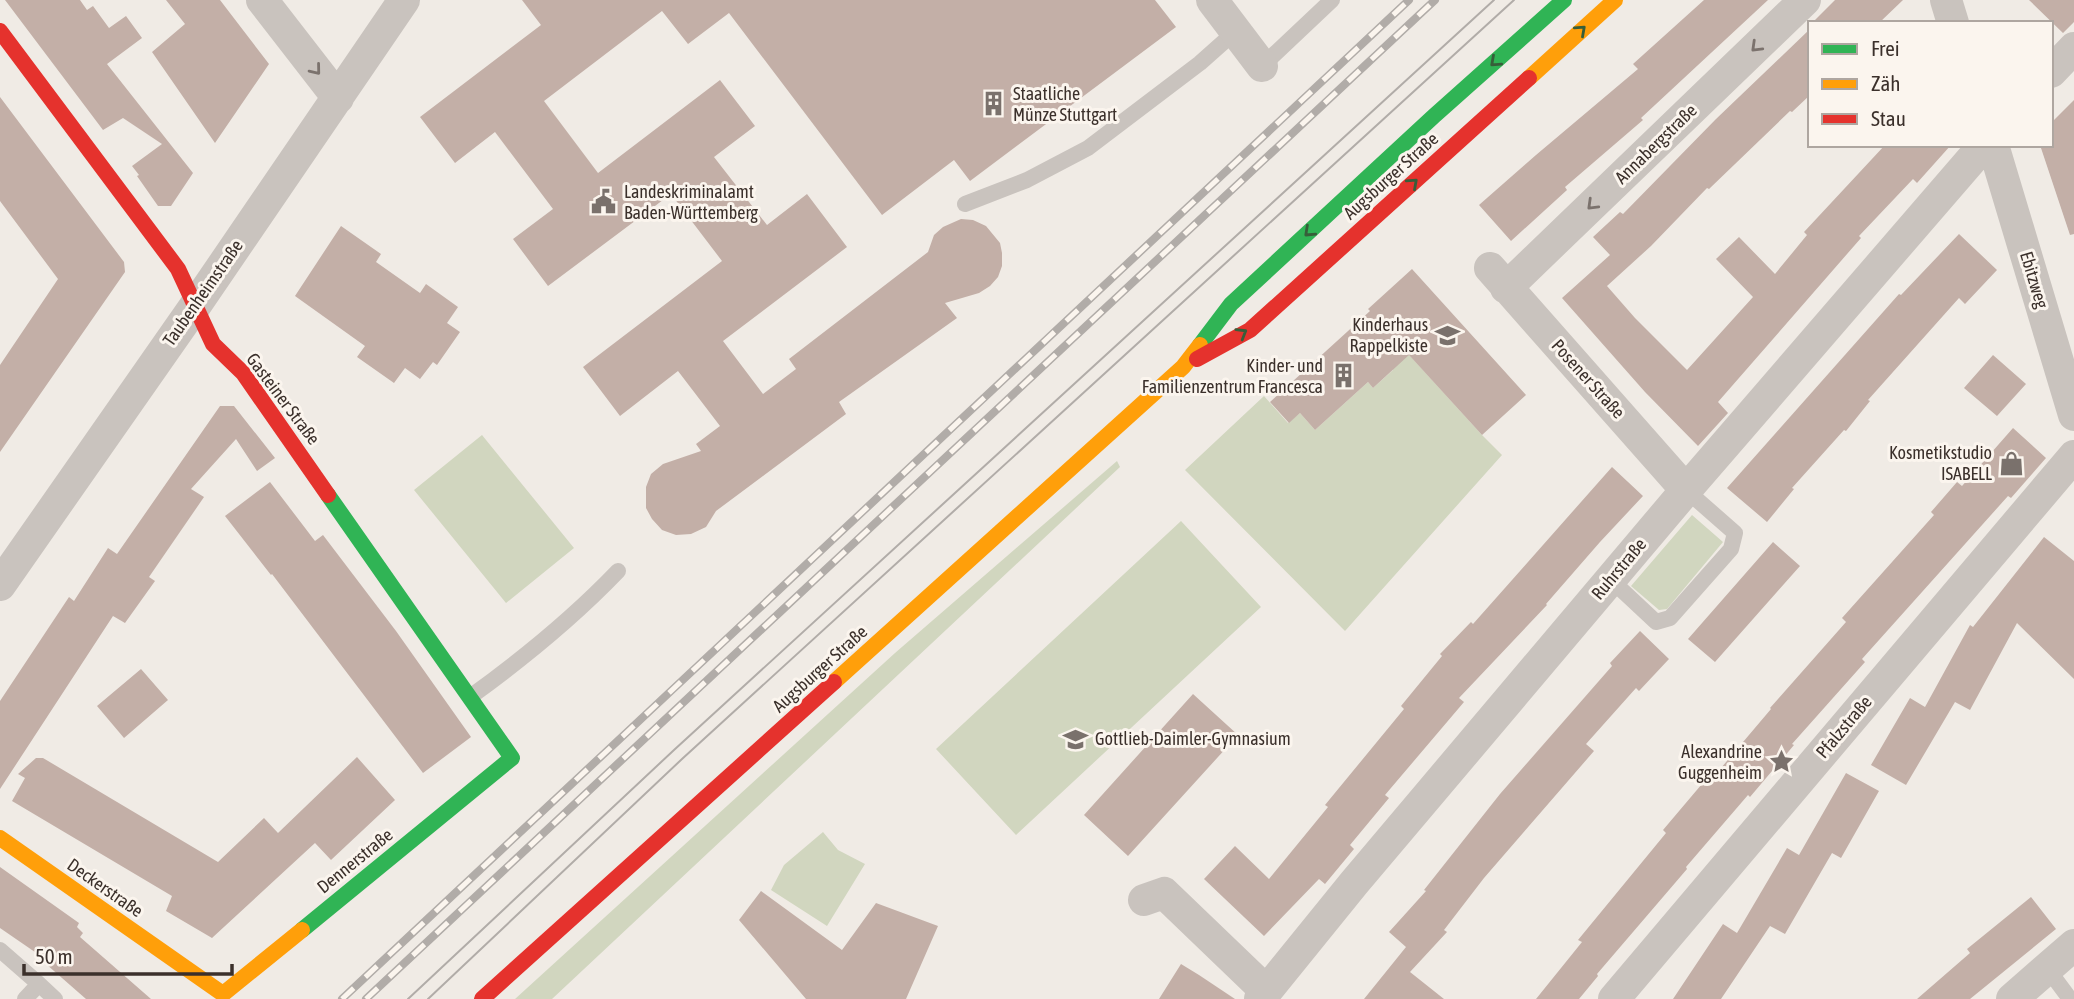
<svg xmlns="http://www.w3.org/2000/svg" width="2074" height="999" viewBox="0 0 2074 999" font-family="'Asap Condensed',sans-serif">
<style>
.green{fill:#d1d6bf}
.building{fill:#c3afa7}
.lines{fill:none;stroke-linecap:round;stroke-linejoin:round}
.lane{stroke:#c9c3be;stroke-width:16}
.street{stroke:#c9c3be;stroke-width:32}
.fast{stroke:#30b455;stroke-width:16}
.slow{stroke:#ff9f0a;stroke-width:16}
.jam{stroke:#e5322d;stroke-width:16}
.tram{stroke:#b1aca8;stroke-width:2}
.rail-casing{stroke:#b1aca8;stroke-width:8}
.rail{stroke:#fbf5ee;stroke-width:5;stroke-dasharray:16;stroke-linecap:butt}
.oneway{stroke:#375e3a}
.oneway2{stroke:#7b726d}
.labels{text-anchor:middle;stroke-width:6;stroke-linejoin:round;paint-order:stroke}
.poi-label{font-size:18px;fill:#3b302b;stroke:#fbf5ee;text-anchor:end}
.street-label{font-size:18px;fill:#3b302b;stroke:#fbf5ee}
</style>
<rect width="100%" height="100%" fill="#f0ebe5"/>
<path class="green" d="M1391 335 1482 435 1502 455 1345 631 1185 470 1264 396 1288 423 1300 413 1315 430 1368 382 1373 388 1393 370Z
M482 435 574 548 506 603 414 490Z
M1117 461 1120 467 552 999H515L895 653Z
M1692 515 1723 542 1667 609 1659 610 1631 586Z
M1181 521 1261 607 1016 835 936 749Z
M823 832 838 850 865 864 827 926 771 890 784 865Z"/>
<path class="building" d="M5 0H80L87 10 93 6 109 28 126 16 142 38 107 64 193 173 171 206H158L137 176 139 175 132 166 162 144 123 118 103 130Z
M166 0H220L269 64 215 143 152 52 185 24Z
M522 0H1155L1176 27 970 181 954 160 882 215 729 13 688 44 662 11 544 101 598 173 720 80 755 126 714 157 767 225 807 194 847 247 723 341 763 394 796 369 789 359 928 252 934 235 943 227 961 219 973 220 986 226 1000 243 1002 253V266L998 277 990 286 979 293 945 303 957 318 839 402 846 414 716 511 706 527 691 534 676 535 662 530 652 519 646 508V487L651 474 663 464 701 451 696 444 720 426 678 371 620 416 583 367 722 261 671 194 548 286 513 239 553 209 495 132 455 163 420 117 541 25Z
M1704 0H1768L1641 118 1643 120 1565 187 1567 190 1511 241 1479 205 1536 155 1638 69 1633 64Z
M1835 0H1903L1879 23H1812Z
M2029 0H2074V22L2063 33Z
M1810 29V95L1792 112 1790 111 1709 189 1707 188 1651 246 1607 286 1635 318 1687 370 1753 297 1716 259 1739 237 1775 274 1807 235 1804 232 1885 145H1951L1917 183 1913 179 1859 236 1861 238 1718 402 1728 413 1698 446 1645 392 1562 298 1610 255 1593 237 1620 212 1623 214 1716 119Z
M0 97 124 262 125 272 0 452V365L58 279 0 201Z
M2074 100V234L2070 235 2040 145H2051V123Z
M341 226 381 254 376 262 420 293 426 284 458 307 447 323 460 332 437 365 433 362 420 379 405 368 394 383 357 357 365 346 295 296Z
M1959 234 1997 270 1965 304 1959 298 1868 400 1870 401 1846 431 1844 430 1792 488 1794 489 1767 522 1727 488 1899 294 1901 295Z
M1412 269 1526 395 1482 435 1409 355 1373 388 1368 382 1315 430 1300 413 1289 423 1270 402 1370 311 1368 309Z
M1993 355 2026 384 1997 416 1964 388Z
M220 406H234L275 458 257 471 236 439 191 489 204 497 149 577 155 581 125 623 113 616 0 789V701L69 597 74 601 108 548 117 554Z
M2013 428 2046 458 2011 498 2008 496 1862 659 1865 662 1792 744 1794 745 1750 797 1748 795 1686 867 1687 869 1597 974 1598 976 1579 999H1536L1582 942 1578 940 1666 833 1663 830 1707 778 1710 781 1771 709 1770 708 1846 622 1842 618 1934 515 1931 512 1957 482 1962 486Z
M1612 467 1643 496 1600 542 1546 604 1547 605 1459 698 1464 702 1385 795 1389 798 1350 845 1354 849 1325 884 1319 879 1264 936 1204 879 1235 846 1269 879 1328 807 1325 805 1404 709 1401 706 1442 656 1440 654 1471 622 1473 624Z
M270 482 315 541 323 535 396 631 471 737 423 773 272 574 271 575 225 516Z
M2044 537 2074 561V679L2017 623 1970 710 1955 702 1906 785 1871 765 1910 698 1925 707 1970 625 1973 627Z
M1773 542 1800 566 1715 662 1688 639Z
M1640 631 1669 659 1639 691 1636 688 1586 744 1594 751 1484 878 1444 930 1447 932 1410 972 1444 999H1364L1406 947 1389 932 1426 891 1424 890 1500 794 1612 666 1610 663Z
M141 669 168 700 124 738 97 706Z
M1193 694 1238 735 1128 856 1084 815Z
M357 757 395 800 331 860 315 843 212 938 166 911 172 896 12 801 25 778 18 774 36 758H43L218 862 264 818 278 833Z
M1846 773 1879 791 1841 858 1832 853 1785 934 1770 926 1721 999H1673L1723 924 1737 933 1787 848 1799 855Z
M0 867 79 923 77 927 83 933 80 937 151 999H86L46 964 48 961 0 928Z
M761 891 842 950 876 903 938 926 906 999H806L739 920Z
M2031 897 2056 929 1970 999H1917L1970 953 1967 949Z
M1181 964 1199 975 1235 999H1159Z"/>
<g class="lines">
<path class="lane" d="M1262 66 1332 0
M965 204 1027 180 1088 148 1200 63 1236 31
M1610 579 1656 622 1670 618 1731 549 1735 533 1686 490
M470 697C524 658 572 619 618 571
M0 950 39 984
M2047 968 2070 999
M25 999 39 984 55 999"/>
<path class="street" d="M262 0 338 98
M1212 0 1262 66
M1946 0 1953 23
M2051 72 2074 48
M1993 145 2074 415
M1490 268 1686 490
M1506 288 1805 0
M0 585 195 306 404 0
M1144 900 1164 893 1266 991
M1260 999 1354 883 1686 490 1984 145
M1614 999 2074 456
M2012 999 2074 945"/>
<path class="fast" d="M1200 345 1231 304 1434 116 1564 0
M302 930 512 758 328 495"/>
<path class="slow" d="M1529 78 1615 0
M834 682 1183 367 1200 345
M0 838 223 994 302 930"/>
<path class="jam" d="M0 31 178 269 213 344 243 373 328 495
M1197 359 1250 330 1529 78
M482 999 834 682"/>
<path class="tram" d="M408 999 674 750 1494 0
M428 999 682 759 1514 0"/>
<defs>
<path id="rail" d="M342 999 1409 0
M366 999 1435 0"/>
</defs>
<use href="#rail" class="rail-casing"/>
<use href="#rail" class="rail"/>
</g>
<defs><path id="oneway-chevron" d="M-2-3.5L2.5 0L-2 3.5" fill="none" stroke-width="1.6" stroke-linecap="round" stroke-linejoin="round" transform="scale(1.75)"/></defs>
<g class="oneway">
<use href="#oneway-chevron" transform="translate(1581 30) rotate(-42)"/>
<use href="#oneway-chevron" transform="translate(1495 62) rotate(138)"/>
<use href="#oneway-chevron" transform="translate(1413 183) rotate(-42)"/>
<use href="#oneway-chevron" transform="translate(1309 232) rotate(137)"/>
<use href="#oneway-chevron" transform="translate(1242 333) rotate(-31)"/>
</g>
<g class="oneway2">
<use href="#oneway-chevron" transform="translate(1756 47) rotate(136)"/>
<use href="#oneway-chevron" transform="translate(316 70) rotate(51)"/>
<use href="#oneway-chevron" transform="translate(1592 205) rotate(136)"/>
</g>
<defs>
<symbol id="building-bare" viewBox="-9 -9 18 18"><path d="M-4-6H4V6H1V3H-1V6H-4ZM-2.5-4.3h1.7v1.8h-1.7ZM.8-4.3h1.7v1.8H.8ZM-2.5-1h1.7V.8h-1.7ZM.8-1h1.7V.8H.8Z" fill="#7a716c" stroke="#fbf5ee" stroke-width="2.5" paint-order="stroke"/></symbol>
<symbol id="civic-bare" viewBox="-9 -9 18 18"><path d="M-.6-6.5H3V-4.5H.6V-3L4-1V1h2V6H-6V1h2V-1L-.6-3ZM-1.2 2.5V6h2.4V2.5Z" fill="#7a716c" stroke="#fbf5ee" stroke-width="2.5" paint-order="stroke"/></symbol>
<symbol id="school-bare" viewBox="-9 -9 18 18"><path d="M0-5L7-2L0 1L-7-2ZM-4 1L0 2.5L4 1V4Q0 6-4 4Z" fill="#7a716c" stroke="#fbf5ee" stroke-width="2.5" paint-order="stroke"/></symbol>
<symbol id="shop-bare" viewBox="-9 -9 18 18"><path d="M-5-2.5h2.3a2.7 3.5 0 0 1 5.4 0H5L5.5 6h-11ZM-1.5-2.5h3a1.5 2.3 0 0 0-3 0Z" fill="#7a716c" stroke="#fbf5ee" stroke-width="2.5" paint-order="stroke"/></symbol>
<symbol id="sight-bare" viewBox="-9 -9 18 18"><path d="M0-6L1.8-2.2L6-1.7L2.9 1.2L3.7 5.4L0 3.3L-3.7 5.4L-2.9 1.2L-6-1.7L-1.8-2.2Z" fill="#7a716c" stroke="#fbf5ee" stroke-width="2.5" paint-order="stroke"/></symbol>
</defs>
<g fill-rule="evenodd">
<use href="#building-bare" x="976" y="86" width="35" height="35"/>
<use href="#civic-bare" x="586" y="184" width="35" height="35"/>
<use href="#school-bare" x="1430" y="318" width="35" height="35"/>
<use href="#building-bare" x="1326" y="358" width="35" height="35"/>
<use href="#shop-bare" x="1994" y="446" width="35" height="35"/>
<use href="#school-bare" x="1058" y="722" width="35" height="35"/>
<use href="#sight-bare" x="1764" y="744" width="35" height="35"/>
</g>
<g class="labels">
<g class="poi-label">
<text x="1013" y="100" text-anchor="start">Staatliche<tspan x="1013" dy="21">Münze Stuttgart</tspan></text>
<text x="624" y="198" text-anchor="start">Landeskriminalamt<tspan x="624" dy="21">Baden-Württemberg</tspan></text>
<text x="1428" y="331">Kinderhaus<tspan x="1428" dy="21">Rappelkiste</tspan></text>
<text x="1323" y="372">Kinder- und<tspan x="1323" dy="21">Familienzentrum Francesca</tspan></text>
<text x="1992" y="459">Kosmetikstudio<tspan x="1992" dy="21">ISABELL</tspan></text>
<text x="1095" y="745" text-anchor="start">Gottlieb-Daimler-Gymnasium</text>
<text x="1762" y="758">Alexandrine<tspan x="1762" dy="21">Guggenheim</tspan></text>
</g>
<g class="street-label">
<text transform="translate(1656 144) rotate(-44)" y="6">Annabergstraße</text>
<text transform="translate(1391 176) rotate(-42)" y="6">Augsburger Straße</text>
<text transform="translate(2034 280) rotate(73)" y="6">Ebitzweg</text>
<text transform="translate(203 293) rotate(-55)" y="6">Taubenheimstraße</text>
<text transform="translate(1588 379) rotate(48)" y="6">Posener Straße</text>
<text transform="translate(283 399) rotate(53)" y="6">Gasteiner Straße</text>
<text transform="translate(1619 569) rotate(-50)" y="6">Ruhrstraße</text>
<text transform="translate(820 669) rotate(-42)" y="6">Augsburger Straße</text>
<text transform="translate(1844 727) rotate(-50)" y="6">Pfalzstraße</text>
<text transform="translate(355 861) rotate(-39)" y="6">Dennerstraße</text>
<text transform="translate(105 888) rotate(35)" y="6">Deckerstraße</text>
</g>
</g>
<rect x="1808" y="21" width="245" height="126" fill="#fbf5ee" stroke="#aea6a0" stroke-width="2"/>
<rect x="1822" y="44" width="35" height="10" fill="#30b455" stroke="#aea6a0" stroke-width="2"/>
<text x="1871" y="56" font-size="21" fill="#3b302b">Frei</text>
<rect x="1822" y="79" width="35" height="10" fill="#ff9f0a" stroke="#aea6a0" stroke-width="2"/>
<text x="1871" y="91" font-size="21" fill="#3b302b">Zäh</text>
<rect x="1822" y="114" width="35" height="10" fill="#e5322d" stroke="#aea6a0" stroke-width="2"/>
<text x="1871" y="126" font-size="21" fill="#3b302b">Stau</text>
<path d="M24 964v10h208v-10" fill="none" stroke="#3b302b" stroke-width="3.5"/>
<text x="35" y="964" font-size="21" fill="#3b302b" stroke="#fbf5ee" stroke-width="5" paint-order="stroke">50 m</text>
</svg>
